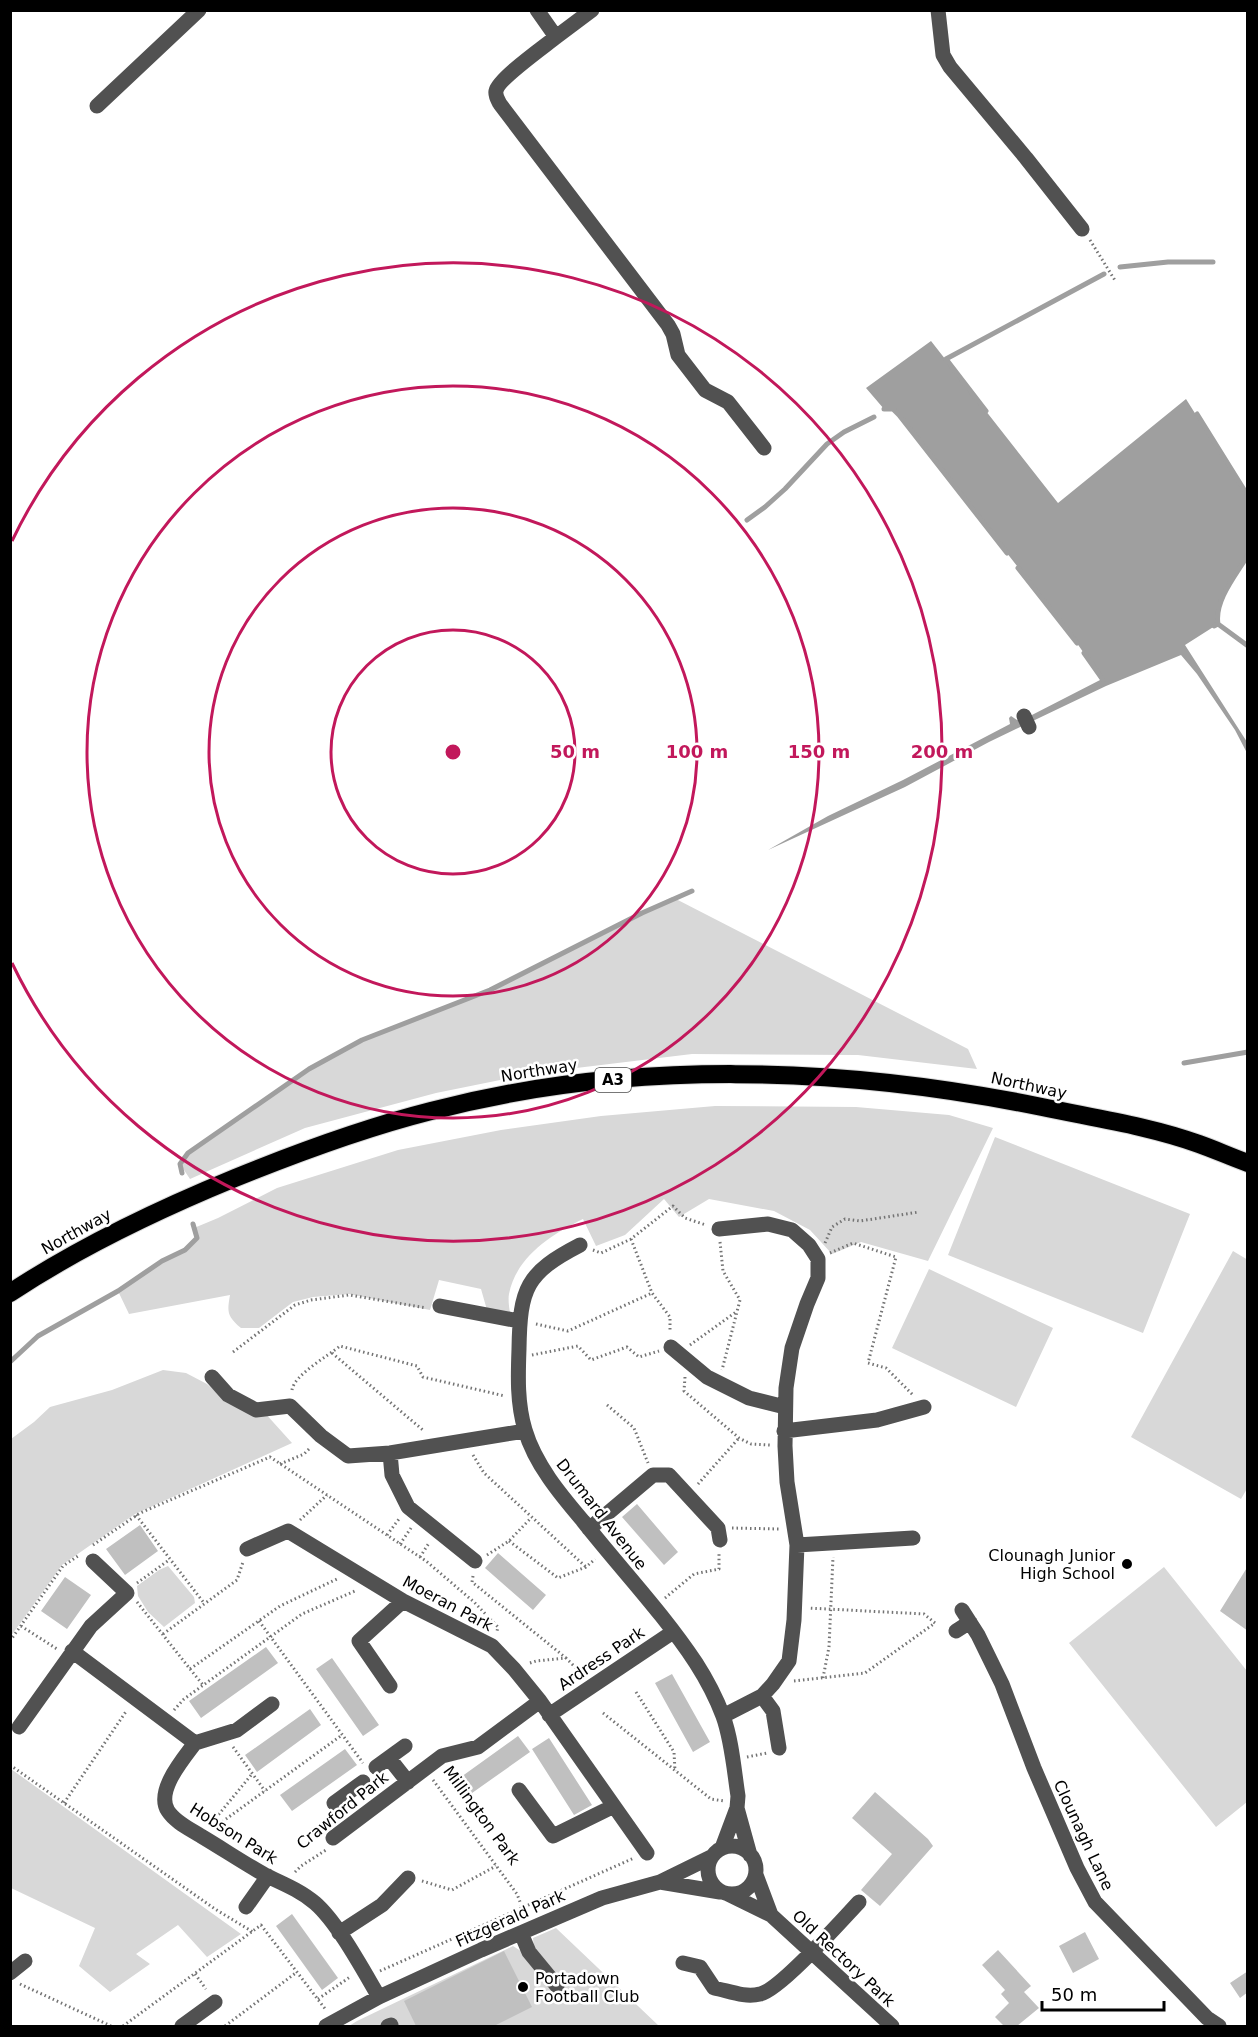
<svg xmlns="http://www.w3.org/2000/svg" width="1258" height="2037" viewBox="0 0 1258 2037" font-family="'DejaVu Sans',sans-serif">
<style>
.green{fill:#d8d8d8}
.water{fill:#9f9f9f}
.lines{fill:none;stroke-linecap:round;stroke-linejoin:round}
.stream{stroke:#9f9f9f;stroke-width:5}
.building{fill:#c0c0c0}
.highway-casing{stroke:#dbdbdb;stroke-width:20}
.path{stroke:#737373;stroke-width:3;stroke-dasharray:1.5 3;stroke-linecap:butt}
.minor{stroke:#515151;stroke-width:15}
.highway{stroke:#000;stroke-width:18}
.ring{fill:none;stroke:#c2185b;stroke-width:3}
.poi-dot{fill:#000;stroke:#fff;stroke-width:2}
.labels{text-anchor:middle;stroke-width:5;stroke-linejoin:round;paint-order:stroke}
.shield{fill:#fff;stroke:#4c4c4c;stroke-width:1.5}
.shield-label{font-size:15px;font-weight:bold;fill:#000}
.street-label{font-size:16px;fill:#000;stroke:#fff}
.poi-label{font-size:16px;fill:#000;stroke:#fff;text-anchor:end}
.centre{fill:#c2185b;stroke:#fff;stroke-width:3}
.ring-label{font-size:18px;text-anchor:middle;font-weight:bold;fill:#c2185b;stroke:#fff;stroke-width:5;stroke-linejoin:round;paint-order:stroke}
</style>
<rect width="100%" height="100%" fill="#fff"/>
<path class="green" d="M672 897 968 1049 977 1069 858 1055 692 1054 535 1073 436 1093 305 1128 190 1179 180 1164 188 1153 309 1069 362 1040 490 990Z
M715 1106 856 1107 949 1115 993 1128 928 1261 861 1242 832 1254 810 1230 774 1211 709 1199 679 1217 664 1199 625 1235 596 1246 583 1219C552 1234 516 1257 509 1294 508 1299 509 1307 510 1313L487 1310 481 1289 439 1280 430 1310 349 1294 313 1297 293 1302 259 1328H241C227 1316 227 1312 230 1295L129 1314 118 1291 162 1261 185 1250 197 1238 194 1228 218 1218 277 1188 398 1150 501 1130 601 1116Z
M995 1137 1190 1214 1143 1333 948 1255Z
M1233 1251 1248 1260V1487L1241 1499 1131 1437Z
M929 1269 1053 1328 1016 1407 892 1348Z
M163 1370 186 1373 207 1384 225 1400 264 1412 292 1443 135 1514 62 1565 11 1636V1439L34 1422 50 1407 112 1390Z
M168 1566 194 1597 195 1603 164 1627 148 1612 138 1596 137 1586 159 1570Z
M1164 1567 1247 1671V1802L1216 1827 1069 1643Z
M11 1769 241 1934 207 1957 178 1925 136 1954 150 1964 110 1992 79 1966 95 1928 11 1888Z
M556 1928 659 2026H349L357 2021 513 1946 524 1953 534 1949 533 1938Z"/>
<path class="water" d="M931 341 1058 503 1186 399 1247 496V555L1223 597 1217 618 1218 624 1185 645 1247 742V753L1235 730 1197 674 1181 655 1106 686 989 742 905 787 768 850 828 816 903 780 1010 724 1009 718 1011 716 1017 720 1028 717 1102 679 1074 639 899 415 893 409H884L866 388Z"/>
<g class="lines">
<path class="stream" d="M1120 267 1168 262H1213
M884 409H893L899 415 1007 553
M986 411 946 359 1104 274
M1197 414 1248 496
M747 520 765 507 785 489 827 444 844 432 874 417
M1018 568 1077 643
M1218 624C1214 601 1236 575 1248 555
M1214 626 1218 624 1248 646
M1084 653 1103 680
M1184 1063 1248 1052
M182 1173 180 1164 188 1153 309 1069 362 1040 490 990 642 913 692 891
M10 1362 38 1336 118 1291 162 1261 185 1250 197 1238 193 1224"/>
</g>
<path class="building" d="M637 1504 678 1552 664 1565 622 1517Z
M140 1525 158 1551 125 1575 106 1549Z
M498 1553 546 1595 533 1610 485 1568Z
M1248 1566V1631L1220 1611Z
M65 1577 91 1595 67 1629 41 1611Z
M266 1647 278 1663 201 1718 189 1701Z
M332 1658 379 1725 363 1736 316 1669Z
M672 1674 710 1742 693 1752 655 1683Z
M310 1709 321 1725 257 1772 245 1755Z
M518 1736 530 1752 465 1798 454 1782Z
M549 1738 592 1805 574 1815 532 1749Z
M345 1749 357 1765 292 1811 280 1795Z
M875 1792 928 1839 933 1846 880 1906 861 1890 892 1854 852 1818Z
M292 1914 338 1978 322 1990 276 1926Z
M1085 1932 1099 1959 1073 1973 1059 1946Z
M998 1950 1031 1986 1024 1992 1039 2008 1017 2026H1004L995 2017 1009 2003 1001 1994 1005 1990 982 1965Z
M504 1951 532 2007 494 2026H416L404 2001Z
M1248 1971V1992L1240 1998 1230 1983Z"/>
<g class="lines">
<defs>
<path id="highway" d="M10 1293C81 1246 157 1210 235 1178 299 1152 364 1128 431 1111 630 1059 841 1066 1042 1107 1094 1118 1149 1126 1199 1144 1216 1150 1231 1157 1248 1163"/>
</defs>
<use href="#highway" class="highway-casing"/>
<path class="path" d="M1090 240 1116 282
M631 1239 652 1293 670 1317V1332
M720 1242 723 1271 740 1300 722 1370
M825 1243 832 1227 845 1219 860 1221 919 1212
M593 1250 601 1253 631 1239 673 1206 685 1218 706 1225
M830 1253 853 1243 896 1257 868 1363 886 1368 913 1395
M536 1324 568 1331 652 1293
M690 1345 736 1312
M233 1352 295 1305 311 1300 349 1295 426 1308
M332 1353 424 1431
M532 1355 578 1346 591 1360 627 1347 639 1357 659 1351
M685 1377 684 1391 739 1438 751 1444 770 1445
M292 1390C294 1375 328 1356 340 1346L417 1366 423 1377 505 1396
M607 1405 634 1428 648 1463
M473 1455 484 1473 586 1567
M280 1464 304 1454 310 1448
M698 1484 739 1438
M136 1515 204 1603
M300 1520 327 1495
M732 1528 779 1529
M387 1535 399 1519
M509 1541 558 1578 586 1567 595 1559
M400 1544 411 1528
M93 1545 140 1513 270 1457 426 1561 474 1602 498 1627 497 1631
M487 1555 509 1541 531 1518
M420 1557 429 1543
M473 1576 472 1582 566 1658
M137 1583 169 1560
M665 1598 694 1574 719 1569V1554
M137 1602 190 1669 280 1606 337 1579
M259 1621 363 1763
M21 1626 57 1649
M163 1634 237 1580 243 1562
M10 1641 63 1566 78 1556
M530 1663 536 1661 566 1658 582 1674
M190 1669 203 1685
M823 1678 829 1647 833 1557
M794 1681 865 1673 935 1623 924 1614 808 1608
M636 1692 674 1752 675 1771
M174 1710 184 1699 302 1614 355 1591
M603 1713 711 1799 724 1801
M233 1747 265 1791
M747 1757 767 1753
M10 1765 215 1909 253 1932
M433 1780 517 1894 522 1907
M64 1803 127 1710
M210 1825 252 1774
M215 1827 342 1735
M295 1872 301 1866 326 1850
M422 1881 452 1890 496 1866
M380 1971 634 1858
M195 1974 206 1989
M20 1984 111 2026
M318 1999 350 1977
M123 2026 261 1925 326 2010
M225 2026 297 1972"/>
<path class="minor" d="M537 10 556 37 592 10
M938 10 943 55 950 67 1026 158 1082 229
M556 37C545 46 498 79 496 91 495 96 498 100 500 104L668 325 673 334 678 355 705 390 728 402 764 448
M97 106 199 10
M1024 716 1029 727
M719 1229 768 1224 792 1230 809 1245 818 1259V1278L807 1304 792 1348 786 1388 785 1446 787 1482 797 1545 794 1620 789 1661 773 1684 762 1696 723 1716
M580 1245C526 1273 520 1288 519 1349 518 1376 517 1403 525 1430 535 1464 560 1494 583 1521 620 1568 663 1613 696 1663 705 1677 717 1700 723 1716 732 1741 734 1770 738 1796L737 1808 722 1848
M440 1306 519 1321
M671 1347 707 1377 749 1398 785 1407
M212 1377 228 1395 256 1410 290 1406 321 1436 348 1456 390 1453 525 1431
M784 1431 877 1420 924 1407
M390 1453 392 1475 408 1507 475 1561
M589 1529 653 1475H669L718 1528 720 1540
M797 1545 913 1538
M247 1549 288 1531 403 1601 492 1646 514 1669 540 1701 647 1853
M962 1610 978 1635 1002 1684 1034 1768 1077 1868 1095 1902 1207 2018 1219 2026
M956 1631 970 1622
M72 1651 195 1743C184 1758 155 1791 168 1811 175 1822 190 1829 201 1836 223 1849 245 1864 267 1876 284 1884 301 1891 315 1903 338 1923 363 1970 379 1997
M390 1686 359 1641 403 1601
M762 1696 773 1711 779 1748
M549 1715 673 1632
M19 1727 91 1626 127 1593 93 1561
M195 1743 237 1730 272 1704
M389 1758 408 1782
M376 1767 405 1746
M519 1790 553 1836 614 1806
M334 1803 363 1782
M737 1808 750 1855
M333 1838 442 1756 478 1747 540 1701
M708 1870a24 24 0 1 1 48 0a24 24 0 1 1-48 0Z
M756 1875 771 1915
M660 1882 720 1892
M728 1894 771 1915 892 2026
M246 1907 268 1876
M339 1933 382 1905 408 1878
M521 1933 529 1952 557 1986
M683 1963 700 1967 714 1988C729 1991 745 1998 760 1994 780 1990 842 1920 859 1902
M10 1973 25 1961
M182 2026 215 2002
M326 2026 379 1997 481 1950 602 1898 660 1882 711 1857
M388 2026 391 2025"/>
<use href="#highway" class="highway"/>
</g>
<g class="ring">
<circle cx="453" cy="752" r="122"/>
<circle cx="453" cy="752" r="244"/>
<circle cx="453" cy="752" r="366"/>
<path d="M12 541A489 489 0 1 1 12 963"/>
</g>
<g class="poi-dot">
<circle cx="1127" cy="1564" r="6"/>
<circle cx="523" cy="1987" r="6"/>
</g>
<g class="labels">
<rect class="shield" x="595" y="1068" width="36" height="24" rx="4.5"/>
<g class="shield-label">
<text x="613" y="1085">A3</text>
</g>
<g class="street-label">
<text transform="translate(539 1070) rotate(-9)" y="6">Northway</text>
<text transform="translate(1029 1085) rotate(12)" y="6">Northway</text>
<text transform="translate(76 1231) rotate(-29)" y="6">Northway</text>
<text transform="translate(602 1514) rotate(52)" y="6">Drumard Avenue</text>
<text transform="translate(448 1603) rotate(28)" y="6">Moeran Park</text>
<text transform="translate(601 1658) rotate(-34)" y="6">Ardress Park</text>
<text transform="translate(342 1810) rotate(-39)" y="6">Crawford Park</text>
<text transform="translate(482 1815) rotate(54)" y="6">Millington Park</text>
<text transform="translate(234 1833) rotate(32)" y="6">Hobson Park</text>
<text transform="translate(1084 1835) rotate(65)" y="6">Clounagh Lane</text>
<text transform="translate(510 1918) rotate(-24)" y="6">Fitzgerald Park</text>
<text transform="translate(844 1958) rotate(43)" y="6">Old Rectory Park</text>
</g>
<g class="poi-label">
<text x="1115" y="1561">Clounagh Junior<tspan x="1115" dy="18">High School</tspan></text>
<text x="535" y="1984" text-anchor="start">Portadown<tspan x="535" dy="18">Football Club</tspan></text>
</g>
</g>
<circle cx="453" cy="752" r="9" class="centre"/>
<g class="ring-label">
<text x="575" y="758">50 m</text>
<text x="697" y="758">100 m</text>
<text x="819" y="758">150 m</text>
<text x="942" y="758">200 m</text>
</g>
<rect width="1258" height="2037" fill="none" stroke="#000000" stroke-width="24"/>
<path d="M1042 2001v9h122v-9" fill="none" stroke="#000000" stroke-width="3"/>
<text x="1051" y="2001" font-size="18" fill="#000000" stroke="#ffffff" stroke-width="4.5" paint-order="stroke">50 m</text>
</svg>
